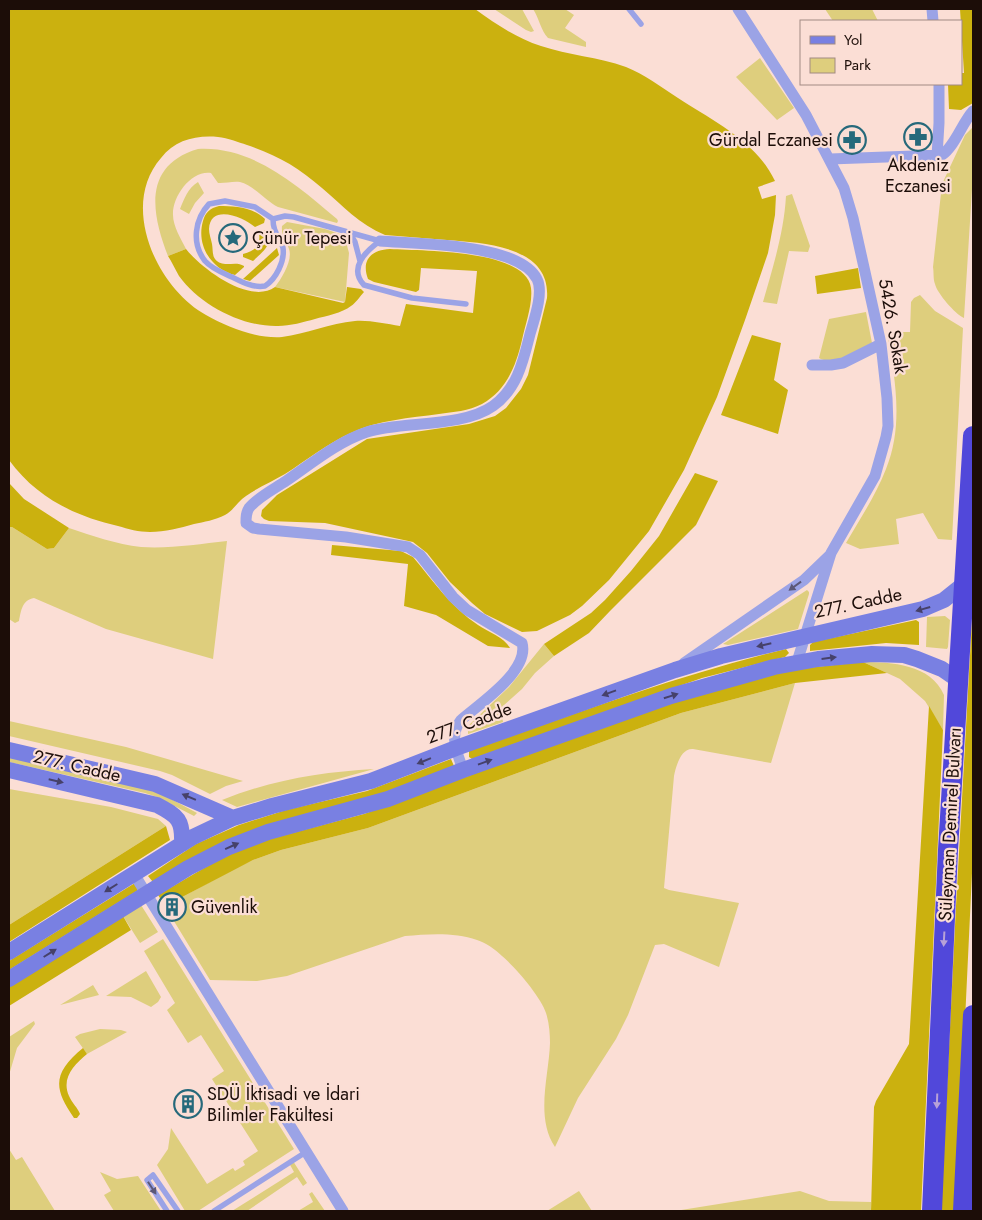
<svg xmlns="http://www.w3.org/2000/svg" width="982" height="1220" viewBox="0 0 982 1220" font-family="Jost,sans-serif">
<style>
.green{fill:#dece7d}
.forest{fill:#cbb10f}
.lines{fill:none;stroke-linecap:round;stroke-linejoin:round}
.lane{stroke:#9ba3e6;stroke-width:5.5}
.street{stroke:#9ba3e6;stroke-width:11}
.secondary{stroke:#7980e2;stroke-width:16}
.highway{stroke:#5148da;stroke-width:20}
.oneway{fill:#5c5877}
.oneway2{fill:#46416a}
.oneway3{fill:#b7a2d7}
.labels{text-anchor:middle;stroke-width:4.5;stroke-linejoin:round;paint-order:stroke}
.poi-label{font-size:18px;fill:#1c0d08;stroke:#fbded5;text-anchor:start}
.street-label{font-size:18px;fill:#1c0d08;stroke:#fbded5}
</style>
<rect width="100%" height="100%" fill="#fbded5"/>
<path class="green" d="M494 9H522L534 31 531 32 526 30Z
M533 9H565L574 15 565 28 586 42V47L548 38C541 31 539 18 533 9Z
M825 9H872L878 21H833Z
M760 58 794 108 777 120 736 77Z
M973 127V173L964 318C955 314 937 293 935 284 933 279 934 273 933 267L942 184 965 135Z
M198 149C253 146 297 185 337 219L338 221 337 223 278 207C266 201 253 185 240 182 234 181 226 183 220 183H218L211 173C191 170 172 197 173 215 173 226 181 239 186 249L168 256C151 213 143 165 198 149Z
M198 182 204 193 195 203 189 214 180 209C184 199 188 188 198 182Z
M792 194 810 246 808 252 789 251 777 304 763 302C773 267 784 232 786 196Z
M287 222 325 229 340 234 345 238 349 253 345 302 275 287C282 278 293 260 289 249 286 240 281 236 282 226Z
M920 295 935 311 963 328 952 540 938 539 923 513 896 519 899 544 860 549 846 543C860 519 876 495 886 469 904 425 895 378 887 332H910L911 302 914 298Z
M866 312 872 343C858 350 835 367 819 358L829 319Z
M9 527H12L47 549 54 548 69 528C93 536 116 544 141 547 169 549 199 544 227 541L213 659 106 629 34 598C22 600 21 611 19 621L15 623 9 619Z
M807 590 809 592V594L798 629 728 645 723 644Z
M945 616 950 620 948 647 947 649 926 647 927 617Z
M544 644 554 656 535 673 522 689 503 706 501 709 503 722 468 734V728L470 724 509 687Z
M863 662C891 662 931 664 944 695L943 730 925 701 900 679Z
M795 683 771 763 693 749C681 748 676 766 674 776L664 888 669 890 739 903 719 967 664 944 655 945 628 1015 616 1039 578 1098 555 1147C535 1117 549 1076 550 1043 550 1033 549 1022 546 1013 541 997 515 967 502 956 495 949 486 943 477 940 455 932 428 934 405 936L287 976 257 981 210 980 169 913 178 908 175 901 232 870 253 860 281 850 368 828 681 713Z
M9 721 126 747 243 781 226 786 210 794 172 775 160 771 9 736Z
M9 757 158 792 197 813 194 816 157 797 145 793 9 762Z
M374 769 237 807 222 800C271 780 322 772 374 769Z
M9 789 111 807 158 819 166 826 9 925Z
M141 905 158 932 140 943 123 916Z
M163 939 294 1149 198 1211H185L157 1165 168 1149 171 1128 207 1184 233 1168 235 1171 245 1165 243 1161 258 1151 212 1079 224 1071 201 1035 188 1043 167 1010 175 1003 144 951Z
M146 971 161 997 158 1002 151 1007 131 997 106 996Z
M93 985 99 995 60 1005Z
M34 1021 35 1024 17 1048 9 1075V1037Z
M100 1029 121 1030 127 1032 87 1054 75 1037 80 1034Z
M9 1149 16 1160 22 1157 55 1211H9Z
M293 1161 307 1183 303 1186 297 1177 247 1211H232L294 1172 289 1163Z
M100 1172 117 1179 138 1176 161 1211H114L104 1195 111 1191Z
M579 1191 592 1211H547Z
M800 1191 829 1201 871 1202V1211H675Z
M312 1192 325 1211H298L313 1202 309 1194Z"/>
<path class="forest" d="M9 9H475C496 24 516 38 541 46 568 55 598 57 626 67 644 74 661 87 678 98 712 120 757 142 775 181L758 187 762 199 776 195 775 215 768 253 745 320 717 397 684 470 649 531 609 580 582 606 570 615 537 631 522 632 485 614 472 603 450 582 427 553 413 542 325 523 269 521 264 519 261 516 262 510 277 495 367 439 469 424 495 416 506 408 521 389 528 375 547 298C551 246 484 243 447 240 426 238 406 237 385 235 360 225 342 205 322 188 298 167 277 155 247 145 238 142 228 138 218 137 196 135 175 140 161 158 119 206 157 288 206 315 227 327 257 339 282 337 306 334 330 323 355 321 370 320 386 324 400 326L406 304 473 313 477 271 421 268 419 290 416 292 374 282 368 279C361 260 371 250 390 249 421 251 526 249 531 288 533 304 525 325 522 340 516 366 506 391 482 404 469 411 453 412 439 414 410 418 378 420 351 433 328 443 307 460 285 474 273 481 259 487 246 496 238 501 234 510 225 515 215 520 204 522 194 524 180 528 165 532 150 532 139 532 128 529 118 526 74 516 36 497 9 460Z
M960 9H973V103L961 110 949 109 948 84H961V73H964Z
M219 206C234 206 253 207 265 219L264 223 255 227C244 217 210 203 209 229 209 234 211 239 212 244 213 249 212 255 215 259 223 269 235 260 244 266V267L235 275C211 269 196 245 203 221 205 213 210 208 219 206Z
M265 230C275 244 262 252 253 261L243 257V254C255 251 261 246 259 233Z
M277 248 279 255 250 281 243 279Z
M186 249C202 269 250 305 275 287L343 303 345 302 347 287 361 289 364 292C360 296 356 303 351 306 342 313 326 316 315 319 304 322 290 326 278 326 242 327 200 305 179 276 175 269 172 262 168 256Z
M858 268 861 288 817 294 815 276Z
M752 335 781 343 774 380 788 390 778 434 721 415Z
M695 473 718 481 696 525 610 611 589 633 554 656 544 644 591 613 605 600 631 571 659 536Z
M9 483 24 499 69 528 54 548 47 549 12 527H9Z
M332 545 401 551 413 557C434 582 451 607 478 625 488 632 504 637 510 648L488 646 436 615 404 606 408 564 331 555Z
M973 602V852L956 1211H941L956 906Z
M916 620 919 622V645L886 643 810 651V645L813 642Z
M786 649 789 653 785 657 702 678 472 759 469 757V751C574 714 678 675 786 649Z
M863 662 887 673 795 683 681 713 368 828 281 850 253 860 165 906 158 895 223 857 262 841 364 814 679 699 787 670Z
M929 706 943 730 921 1211H871L874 1107 876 1101 909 1044Z
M451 759 454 766 153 882 148 876 196 844 239 825 286 810 367 791Z
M166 826 170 840 9 942V925Z
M135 883 138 889 137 891 9 970V961Z
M123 916 131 930 9 1006V987Z
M83 1048 87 1054C74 1065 61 1078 69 1096 72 1103 78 1108 80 1114L77 1118H74C52 1087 54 1072 83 1048Z"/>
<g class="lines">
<path class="lane" d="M629 9 641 24
M225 201 255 207 273 219C273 235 281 236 283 248 285 261 276 279 265 286 253 288 242 282 232 277 223 273 212 269 205 261 191 243 195 219 209 204Z
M273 219 285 216 294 217 380 241
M349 232 355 242 360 261
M380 241C366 251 348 268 364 285L412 298 466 304
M167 1211 147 1180 153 1175 178 1211
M214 1211 306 1152"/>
<path class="street" d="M738 9 806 115 844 188 853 218 881 344 887 398 888 426 886 437 875 476 831 553 797 662
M932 9 933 21
M937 156 939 123V84
M830 159 942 155C955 146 962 123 973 111
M380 241C416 244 519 243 537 279 544 292 534 320 530 334 523 362 517 389 493 406 462 428 402 421 367 432 337 442 311 464 286 481 274 489 258 497 249 508 246 513 246 517 246 523L253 528 259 529 346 537 408 547 420 555 453 597 467 610 522 643C530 671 479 704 461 720 448 736 458 754 463 770
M812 365H831L843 363 881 344
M684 663 804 580 830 555
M134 874 343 1211"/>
<path class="secondary" d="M9 750 155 784 233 818
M9 770 157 805C178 816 183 820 182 844
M9 952 193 837 233 818 272 806 371 781 456 748 675 670 721 656 923 609 944 600 964 584
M9 979 188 868 229 847 268 832 388 799 463 770 671 696 774 667 818 659 872 654 904 655 917 659 942 669 958 680"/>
<path class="highway" d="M932 1211 948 850 973 436
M963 1211 973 1015"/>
</g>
<defs><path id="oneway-solid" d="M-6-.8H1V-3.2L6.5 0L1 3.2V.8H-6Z" transform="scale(1.25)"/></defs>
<g class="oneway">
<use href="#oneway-solid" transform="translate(795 586) rotate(144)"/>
<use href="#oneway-solid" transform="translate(152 1188) rotate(57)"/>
</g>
<g class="oneway2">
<use href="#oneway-solid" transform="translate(923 609) rotate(164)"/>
<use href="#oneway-solid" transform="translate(764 645) rotate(167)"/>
<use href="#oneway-solid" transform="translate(829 658) rotate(-7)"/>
<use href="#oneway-solid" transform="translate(609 693) rotate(160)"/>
<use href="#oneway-solid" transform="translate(671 696) rotate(-18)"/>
<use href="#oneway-solid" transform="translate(424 761) rotate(158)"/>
<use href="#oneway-solid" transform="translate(485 762) rotate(-20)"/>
<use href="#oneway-solid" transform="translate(56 781) rotate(13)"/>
<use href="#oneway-solid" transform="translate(189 797) rotate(-157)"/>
<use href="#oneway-solid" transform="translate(232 846) rotate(-24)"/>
<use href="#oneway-solid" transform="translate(111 888) rotate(148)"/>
<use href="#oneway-solid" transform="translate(50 953) rotate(-32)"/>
</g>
<g class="oneway3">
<use href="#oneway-solid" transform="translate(944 939) rotate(93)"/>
<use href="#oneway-solid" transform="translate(937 1101) rotate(92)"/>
</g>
<defs>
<symbol id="pharmacy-ring" viewBox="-11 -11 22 22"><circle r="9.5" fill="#fbded5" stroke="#26697b" stroke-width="1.5"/><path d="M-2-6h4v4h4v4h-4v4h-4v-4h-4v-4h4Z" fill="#26697b"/></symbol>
<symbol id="sight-ring" viewBox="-11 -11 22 22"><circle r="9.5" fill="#fbded5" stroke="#26697b" stroke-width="1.5"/><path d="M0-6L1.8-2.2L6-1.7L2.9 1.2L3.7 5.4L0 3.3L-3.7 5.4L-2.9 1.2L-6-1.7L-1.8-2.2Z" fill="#26697b"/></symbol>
<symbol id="building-ring" viewBox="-11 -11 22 22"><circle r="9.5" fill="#fbded5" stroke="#26697b" stroke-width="1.5"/><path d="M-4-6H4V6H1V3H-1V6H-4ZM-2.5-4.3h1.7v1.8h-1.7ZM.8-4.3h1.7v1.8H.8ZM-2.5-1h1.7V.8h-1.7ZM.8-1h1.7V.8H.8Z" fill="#26697b"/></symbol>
</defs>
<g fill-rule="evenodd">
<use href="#pharmacy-ring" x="902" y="121" width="32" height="32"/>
<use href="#pharmacy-ring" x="836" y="124" width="32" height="32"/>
<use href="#sight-ring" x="217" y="222" width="32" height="32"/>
<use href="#building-ring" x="156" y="891" width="32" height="32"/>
<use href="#building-ring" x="172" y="1088" width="32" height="32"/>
</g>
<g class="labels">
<g class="poi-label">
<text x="833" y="146" text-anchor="end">Gürdal Eczanesi</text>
<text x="918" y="171" text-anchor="middle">Akdeniz<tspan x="918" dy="21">Eczanesi</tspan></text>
<text x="252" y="244">Çünür Tepesi</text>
<text x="191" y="913">Güvenlik</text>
<text x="207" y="1100">SDÜ İktisadi ve İdari<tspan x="207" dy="21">Bilimler Fakültesi</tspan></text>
</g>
<g class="street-label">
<text transform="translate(893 326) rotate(80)" y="6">5426. Sokak</text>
<text transform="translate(858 603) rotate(-12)" y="6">277. Cadde</text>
<text transform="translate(469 723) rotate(-20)" y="6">277. Cadde</text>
<text transform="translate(77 766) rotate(13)" y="6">277. Cadde</text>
<text transform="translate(950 824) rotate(-87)" y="6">Süleyman Demirel Bulvarı</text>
</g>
</g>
<rect width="982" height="1220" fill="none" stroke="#1c0d08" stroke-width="20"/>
<rect x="800" y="20" width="162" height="65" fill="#fbded5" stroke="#a28a83"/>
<rect x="810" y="36" width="25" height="8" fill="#7980e2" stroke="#a28a83"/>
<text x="844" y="45" font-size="15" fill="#1c0d08">Yol</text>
<rect x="810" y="58" width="25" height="15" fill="#dece7d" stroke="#a28a83"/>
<text x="844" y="70" font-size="15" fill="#1c0d08">Park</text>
</svg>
